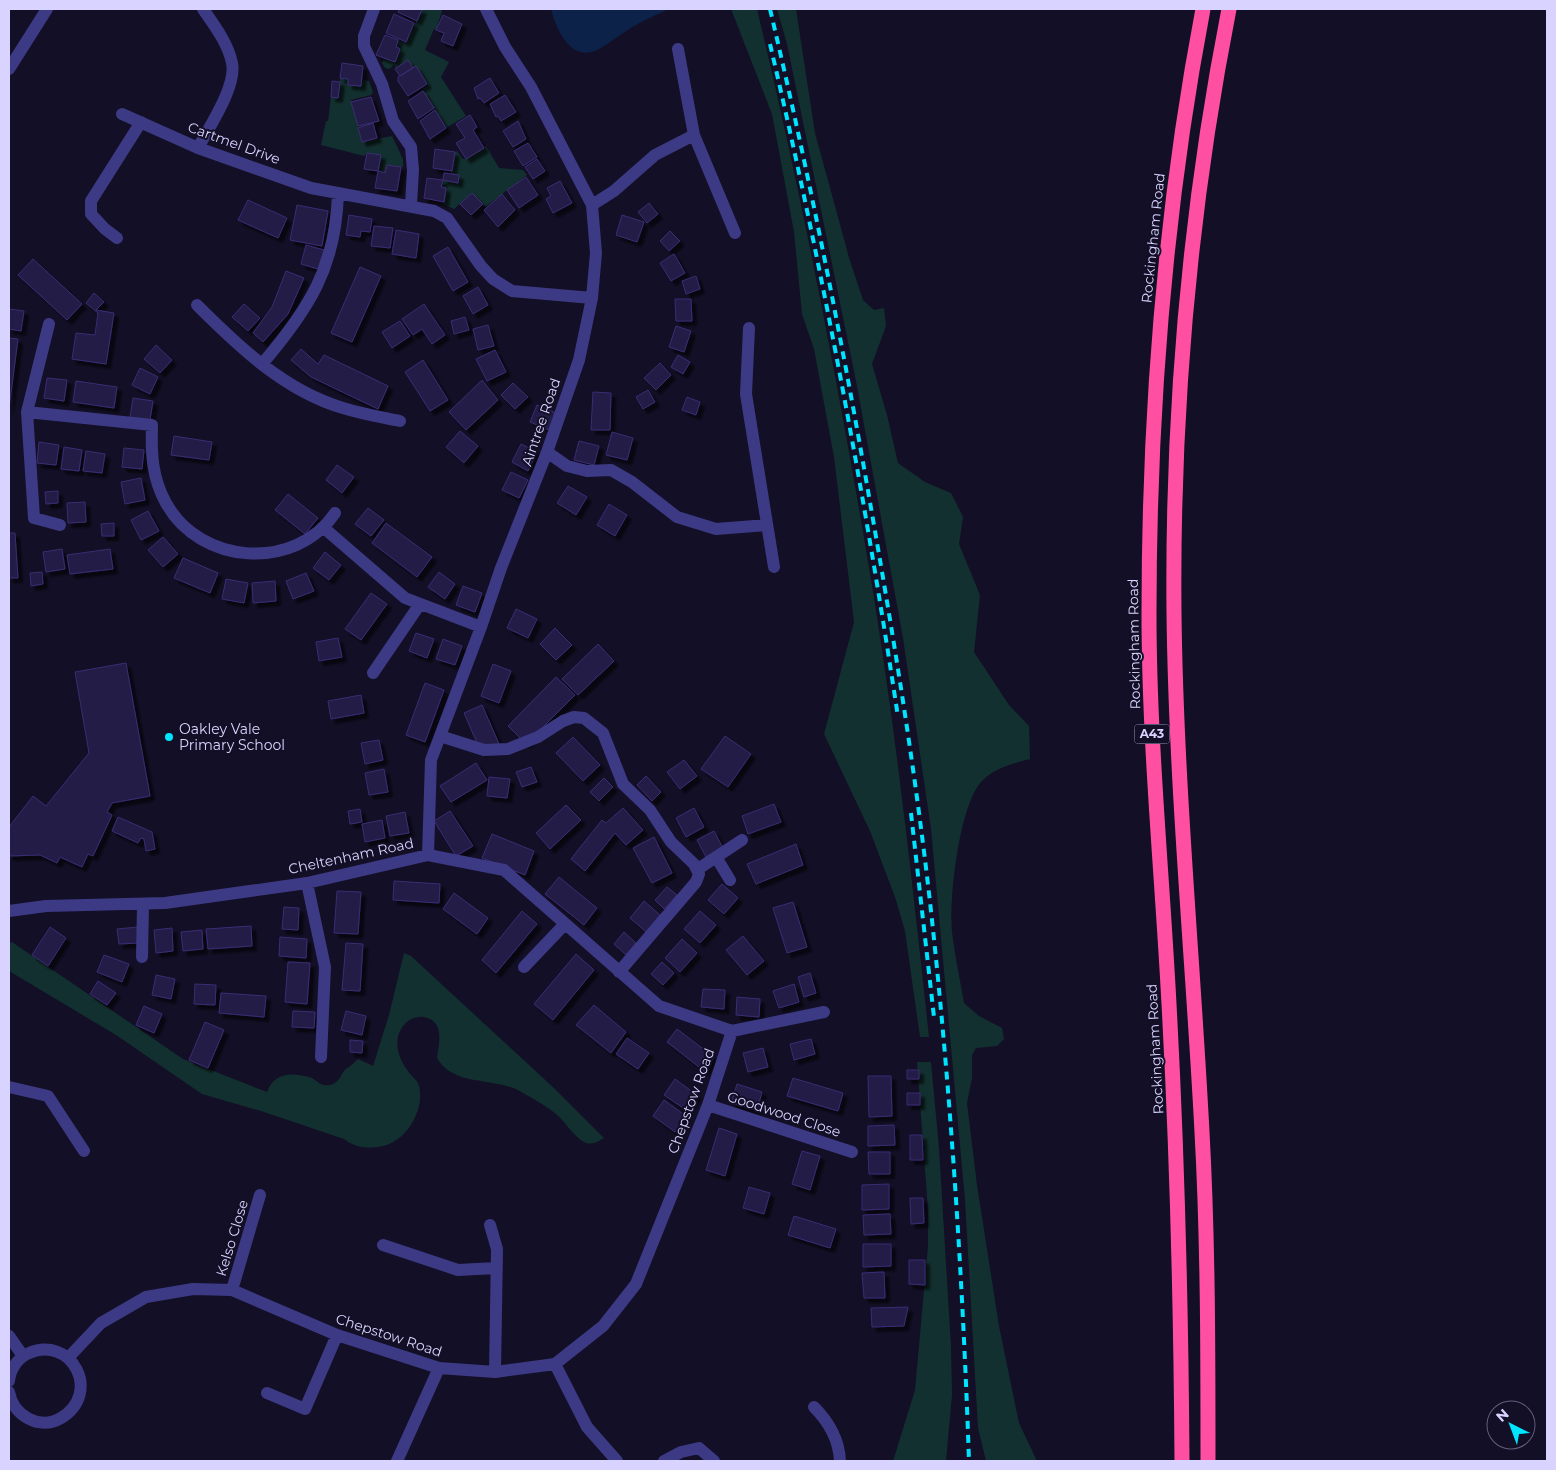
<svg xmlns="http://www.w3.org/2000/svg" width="1556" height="1470" viewBox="0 0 1556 1470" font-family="Montserrat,sans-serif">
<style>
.green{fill:#12302f}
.water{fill:#0c2248}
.building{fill:#241b47;stroke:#3b2d73;filter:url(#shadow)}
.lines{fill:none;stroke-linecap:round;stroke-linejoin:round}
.minor{stroke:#3d3a85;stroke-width:12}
.highway{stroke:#ff4fa3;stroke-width:15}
.rail{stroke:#00e5ff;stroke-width:4;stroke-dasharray:8 6;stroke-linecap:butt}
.poi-dot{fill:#00e5ff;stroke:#130f26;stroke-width:2}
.labels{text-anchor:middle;stroke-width:4;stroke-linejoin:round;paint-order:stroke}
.shield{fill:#130f26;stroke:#9e99be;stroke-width:1}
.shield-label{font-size:12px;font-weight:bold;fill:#d9d4ff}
.street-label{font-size:14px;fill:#d9d4ff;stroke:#130f26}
.poi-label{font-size:14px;fill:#d9d4ff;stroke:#130f26;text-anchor:start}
</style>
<defs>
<filter id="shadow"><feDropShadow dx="4.5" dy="4.5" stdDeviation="1" flood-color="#0009"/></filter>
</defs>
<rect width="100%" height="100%" fill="#130f26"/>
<path class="green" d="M422 9H441L442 11 436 30 434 29 425 50 449 62 441 77 466 116 446 128 422 90 428 85 416 67 413 68 408 60 396 68 394 65 389 69 385 68 382 63 384 58 395 62 400 49 396 47 398 40 405 43Z
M731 9H757C799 184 834 361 864 538 893 703 911 870 929 1037H920L905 931 895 897 870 831 824 734 854 622 834 457 814 349 802 314 794 232 772 114Z
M777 9H796L815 133 850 261 863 300 874 310 884 308 886 326 872 364 887 415 898 463 925 482 951 493 963 517 959 544 980 595 974 652 1009 705 1029 726 1030 759C1014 763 994 768 982 781 959 805 949 899 952 932 955 956 960 980 964 1003L979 1016 1002 1028 1004 1039 997 1046 976 1048 972 1055V1078L967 1103 977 1185 999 1326 1019 1423 1037 1461H986L978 1428 965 1200 931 829 903 638 856 381 787 44Z
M340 78 348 79V85L360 86 362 80 369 81 373 92 371 95 351 100 362 142 392 136 403 159V167L387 165 385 173 378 171 380 155 367 153 364 156 321 145 326 121H328L331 97H338Z
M486 146 499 168 523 170 527 175 485 207 472 193 454 209 443 204 446 188 441 187 443 180 457 183 451 174 455 152 457 151 463 159H466Z
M12 942 183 1059 267 1092C274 1073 290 1072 309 1077 317 1079 319 1087 330 1085 340 1083 340 1074 346 1069 351 1066 354 1063 358 1059L373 1066 389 1015 404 953 411 956 555 1089 604 1138C599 1141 593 1145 586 1143 573 1137 566 1122 556 1114 546 1106 534 1099 523 1093 497 1076 454 1088 437 1058 439 1043 445 1021 424 1017 416 1016 409 1019 404 1025 392 1039 398 1058 408 1071 411 1076 418 1080 419 1086 425 1109 407 1141 383 1146 369 1149 355 1148 344 1139L264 1112 202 1094 116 1035 9 971V943Z
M917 1062H931L939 1148 951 1346 952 1395 946 1461H893L915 1390 928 1246V1210Z"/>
<path class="water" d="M551 9H669C659 14 648 18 638 24 624 31 612 42 599 49 571 64 556 29 551 9Z"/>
<path class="building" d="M400 9H422L417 21 398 12Z
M394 14 414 23 406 42 386 33Z
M443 15 462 24 453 46 441 41 444 33 436 30Z
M385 35 398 40 396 47 400 49 395 62 376 55Z
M408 60 413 68 400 76 395 69Z
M342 63 363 66 361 86 348 85V79L340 78Z
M416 66 427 84 408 96 398 81V77Z
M490 78 499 93 484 103 480 98 478 99 474 88Z
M332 81 340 82 338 98 331 97Z
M423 91 434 108 418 119 408 101Z
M505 95 516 112 501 121 498 116 496 117 490 104Z
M371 97 379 121 358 126 351 102Z
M435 110 446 128 430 139 420 121Z
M470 115 477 127 473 130 484 148 466 159 456 143 465 138 456 124Z
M518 121 526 139 513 147 503 131Z
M373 123 377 138 362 142 358 128Z
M528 143 537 157 523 166 514 151Z
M435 149 455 152 452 171 433 168Z
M367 153 381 155 378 171 364 169Z
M537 159 545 171 533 179 525 167Z
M387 165 401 167 397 191 375 188 378 171 385 173Z
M444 173 459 175 458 183 443 180Z
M526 177 538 195 519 208 507 190Z
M427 178 443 180 441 187 446 188 444 202 424 198Z
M560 181 572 203 553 213 546 199 551 196 547 188Z
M472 193 483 204 471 215 460 204Z
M502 194 515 210 498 227 484 210Z
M248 200 287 218 278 238 238 220Z
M649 203 658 214 647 223 638 212Z
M297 205 328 211 322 246 290 240Z
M349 215 372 219 370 232 361 231 360 237 346 235Z
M622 215 644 222 637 242 616 235Z
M374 226 393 228 390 248 371 246Z
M396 230 419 234 416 258 392 254Z
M670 231 680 241 669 251 660 241Z
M306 245 324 250 318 269 301 264Z
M448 247 468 282 453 291 433 256Z
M674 254 685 273 671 281 660 263Z
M33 259 82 304 67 320 18 275Z
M360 267 381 276 352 342 331 333Z
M286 271 304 278 288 314 263 342 253 333 272 307Z
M696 276 700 289 686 294 682 281Z
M478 287 488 305 473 314 463 296Z
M94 293 104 302 96 310 114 313 106 364 72 359 76 333 95 335 98 313 86 303Z
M675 299H691L692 321H676Z
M244 304 260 318 248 331 232 317Z
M424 304 445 335 432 344 422 329 413 335 402 319Z
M9 309 24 311 21 331 9 329Z
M465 317 469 330 454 334 451 321Z
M400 321 410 336 392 348 382 332Z
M488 325 494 346 478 350 473 329Z
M676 326 691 331 684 352 669 347Z
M9 338 18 339 9 408Z
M156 345 172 360 160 373 144 359Z
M301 349 318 364 324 355 388 386 378 409 311 377 291 360Z
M495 350 506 372 487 381 476 359Z
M678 355 690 362 683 374 671 367Z
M423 360 448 400 430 411 405 372Z
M660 363 671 375 656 390 644 378Z
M140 368 158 377 150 394 132 385Z
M47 378 67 380 64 401 44 398Z
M482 380 498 400 466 430 449 412Z
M76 381 117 387 114 408 73 402Z
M513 383 528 397 515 409 501 395Z
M648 390 655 402 643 409 636 397Z
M593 392 611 393 610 430H591Z
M687 397 700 402 696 415 682 410Z
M133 398 153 401 150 420 130 417Z
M537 405 556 413 549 430 530 422Z
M460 431 478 446 464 463 446 447Z
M612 432 633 438 627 460 606 455Z
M174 436 212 442 209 460 171 455Z
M579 441 599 446 594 465 574 460Z
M39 442 59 445 56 465 37 463Z
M521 444 537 452 528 471 512 462Z
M64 447 82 450 79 471 61 469Z
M124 448 144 450 142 469 122 467Z
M86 451 105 454 102 473 83 471Z
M337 465 354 477 342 493 326 480Z
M511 472 528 480 519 498 502 490Z
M141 478 145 500 125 504 121 482Z
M568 486 587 497 576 515 557 503Z
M58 491V503L46 504 45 492Z
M288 494 318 518 305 534 275 510Z
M85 502 86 522 68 523 67 503Z
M609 504 627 515 615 536 597 525Z
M368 508 384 520 371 536 355 524Z
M148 511 159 531 141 540 131 520Z
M114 523V536H102L101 524Z
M386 523 432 557 417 577 372 543Z
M9 533H15L18 578H9Z
M163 537 178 554 163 567 148 550Z
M62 549 65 569 46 572 43 552Z
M110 549 113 569 70 574 67 555Z
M325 552 341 565 329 580 313 568Z
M183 558 218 573 210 593 174 578Z
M42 572 43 584 31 586 30 573Z
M439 572 455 584 445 599 428 587Z
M306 573 314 591 293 599 286 581Z
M226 579 248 583 244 603 222 599Z
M275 581 276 601 253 603 252 583Z
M463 586 482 593 475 612 456 605Z
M371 593 387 604 361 640 345 629Z
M516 609 537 619 528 638 507 628Z
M555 628 572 645 556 660 540 644Z
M416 633 434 639 427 658 409 651Z
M338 638 342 657 319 661 316 642Z
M443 639 462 646 455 665 436 659Z
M598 644 614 661 578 695 562 679Z
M126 663 150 796 112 803 107 812 112 815 93 856 88 854 82 867 60 857 57 863 40 855 9 856V827L33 796 46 806 89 753 75 672Z
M493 664 511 671 499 703 481 696Z
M556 677 575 695 526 744 508 726Z
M425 683 444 690 425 742 406 735Z
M361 695 364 713 331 719 328 701Z
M482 705 499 744 481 752 464 713Z
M725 736 751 754 728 787 701 769Z
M573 737 600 765 583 781 556 753Z
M379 740 383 760 365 764 361 743Z
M684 760 697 776 680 789 667 772Z
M476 763 487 780 451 802 440 786Z
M531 767 537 782 522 787 516 772Z
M384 769 388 792 369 795 365 773Z
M646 776 661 792 652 801 637 785Z
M489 777 510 779 507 798 487 796Z
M604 778 613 787 599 801 590 792Z
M774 804 781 822 748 834 742 816Z
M566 805 581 820 550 849 536 833Z
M623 808 643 830 626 845 615 833 585 871 571 859 602 820 606 823Z
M694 808 704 827 686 837 676 818Z
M360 809 362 822 350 824 348 811Z
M450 811 473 846 456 856 434 821Z
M405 812 409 833 390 836 386 816Z
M118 817 152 832 155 849 146 851 144 839 141 838 138 843 112 831Z
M382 820 385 838 365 842 362 824Z
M714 831 723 848 706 857 697 840Z
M492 834 534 851 525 875 482 858Z
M654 837 672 873 652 883 633 848Z
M796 844 803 865 756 884 747 864Z
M559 877 597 908 584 925 545 894Z
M394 881 440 884 439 903 393 900Z
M722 884 738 898 724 914 708 900Z
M667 887 677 895 664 909 655 900Z
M337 891 361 892 358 934 334 933Z
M454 893 488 918 477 934 443 909Z
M644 901 660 915 646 932 630 918Z
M793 902 807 947 787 953 773 908Z
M284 907 299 908 298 930 282 929Z
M522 911 537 924 496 973 482 960Z
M700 911 716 925 700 943 684 929Z
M251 926 252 946 208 949 206 929Z
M50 927 66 938 48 966 32 955Z
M138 927 139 943 119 944 117 929Z
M172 928 173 951 156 953 154 930Z
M202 930 203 949 183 951 181 932Z
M624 932 636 943 626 955 614 944Z
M743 936 764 961 747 975 726 950Z
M280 937 307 939 306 958 279 956Z
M682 939 697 953 680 972 665 958Z
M346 943 363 944 360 991 342 990Z
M576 954 594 970 553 1020 534 1004Z
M104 955 129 964 122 982 97 972Z
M288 962 310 963 307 1004 285 1002Z
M662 962 674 973 663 985 651 974Z
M810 973 816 993 804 997 798 977Z
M156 975 175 979 171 999 152 995Z
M98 981 116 993 107 1005 90 994Z
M195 984 216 985 215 1005 194 1004Z
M794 984 799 1002 779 1008 773 991Z
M703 989 725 990 724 1009 701 1007Z
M221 993 266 996 264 1017 219 1013Z
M737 997 760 999 759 1017 736 1015Z
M594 1005 626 1032 611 1053 576 1025Z
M144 1006 162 1014 154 1033 136 1025Z
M293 1011 315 1012 314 1028 292 1027Z
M346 1011 366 1016 362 1035 341 1030Z
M205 1022 224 1030 208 1068 189 1060Z
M677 1029 714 1057 704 1071 667 1042Z
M627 1038 649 1053 638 1069 616 1054Z
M811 1039 815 1054 794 1060 790 1044Z
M350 1040 363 1041 362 1053 350 1052Z
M763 1048 768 1067 748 1072 743 1053Z
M907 1070H919V1079H907Z
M868 1076H891L892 1116 869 1117Z
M793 1078 843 1093 838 1111 787 1096Z
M675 1079 697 1095 686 1110 664 1095Z
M737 1084 762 1092 757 1110 731 1103Z
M907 1093H920V1105H907Z
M664 1100 686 1116 675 1132 653 1116Z
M894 1125 895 1145 868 1146V1126Z
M719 1128 737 1134 725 1176 706 1170Z
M910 1135H922L923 1160H910Z
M802 1151 820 1156 810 1190 792 1184Z
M868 1152H890V1174H869Z
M889 1184V1209L862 1210V1185Z
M749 1187 770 1193 764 1214 743 1208Z
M910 1198H923L924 1223 911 1224Z
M890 1214 891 1234 864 1235 863 1215Z
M794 1216 836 1229 830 1248 788 1235Z
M863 1244H891V1266L863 1267Z
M909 1260H925V1285L909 1284Z
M884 1272 885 1298H864L862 1273Z
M908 1307 904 1326 872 1327 871 1308Z"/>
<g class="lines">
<path class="minor" d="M374 9 364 36V46L382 84 393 121 411 147 413 170 411 205
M678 49 694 135 735 233
M9 69 47 9
M122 114 198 148 311 188 434 211 447 218 481 266 493 279 512 291 592 298
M198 148C209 127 237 86 232 63 228 43 214 25 203 9
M592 205 614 191 655 155 694 135
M117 238 105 229 91 214V201L141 122
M197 305C239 347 285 391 343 408 362 414 381 417 400 421
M49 324 27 412 152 425C151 453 152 478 166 503 200 565 295 572 335 513
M749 328 746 394 774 567
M262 364C309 309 336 267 338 193
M27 412 34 518 60 525
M547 452 567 466 587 471 611 470 632 482 677 517 716 529 767 525
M324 528 405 598 481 627
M373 673 420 604
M440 736 484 750 508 749 538 737 563 721 574 717 584 718 603 733 623 784 650 810 671 842 694 864 699 874 696 882 619 972
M428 855 431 760 481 627 501 568 547 452 579 360 592 298 596 253 592 205 531 87 505 47 486 9
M716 857 730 880
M698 869 742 840
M307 883 325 967 321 1057
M9 911 46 906 165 903 307 883 428 855 504 870 659 1006 732 1031 824 1012
M142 957 143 905
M524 967 564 925
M9 1087 48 1096 84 1151
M708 1105 852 1152
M490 1225 497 1249 495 1372
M383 1245 458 1270 496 1268
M232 1290 260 1195
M9 1336 23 1356
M68 1358 101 1323 146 1297 193 1289 232 1290 337 1335 439 1368 495 1372 555 1364 603 1326 636 1284 708 1105 732 1031
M555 1364 587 1427 617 1461
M9 1381C10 1370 17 1359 27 1354 71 1333 103 1393 61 1418 39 1431 13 1415 9 1392
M267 1393 305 1409 337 1335
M814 1407C829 1422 839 1440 840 1461
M397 1461 439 1368
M664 1461 681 1452 699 1448 714 1461"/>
<path class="highway" d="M1182 1461C1181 1302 1177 1144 1168 986 1161 861 1149 738 1149 613 1149 410 1165 208 1203 9
M1208 1461C1208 1352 1208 1241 1202 1132 1193 959 1176 786 1174 613 1172 411 1190 207 1229 9"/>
<path class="rail" d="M770 9C809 174 842 340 871 508 896 651 919 794 934 939 952 1112 963 1287 969 1461
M770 44C822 266 864 491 898 717
M911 813 934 1017"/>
</g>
<circle class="poi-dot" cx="169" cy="737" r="5"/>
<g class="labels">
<rect class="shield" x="1134.5" y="724.5" width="35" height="19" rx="4"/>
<g class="shield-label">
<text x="1152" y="738">A43</text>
</g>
<g class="street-label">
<text transform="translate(234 143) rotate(20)" y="5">Cartmel Drive</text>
<text transform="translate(1153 238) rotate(-84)" y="5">Rockingham Road</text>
<text transform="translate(541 422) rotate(-71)" y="5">Aintree Road</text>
<text transform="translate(1134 644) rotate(-91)" y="5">Rockingham Road</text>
<text transform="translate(351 856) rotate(-12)" y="5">Cheltenham Road</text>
<text transform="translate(1155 1049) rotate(-93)" y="5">Rockingham Road</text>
<text transform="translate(691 1101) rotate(-70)" y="5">Chepstow Road</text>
<text transform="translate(784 1114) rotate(18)" y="5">Goodwood Close</text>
<text transform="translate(232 1238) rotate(-73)" y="5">Kelso Close</text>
<text transform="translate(389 1335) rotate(18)" y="5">Chepstow Road</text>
</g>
<g class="poi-label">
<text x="179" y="734">Oakley Vale<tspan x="179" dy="16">Primary School</tspan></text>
</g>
</g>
<rect width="1556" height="1470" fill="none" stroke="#d9d4ff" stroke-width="20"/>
<g transform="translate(1511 1425) rotate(318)"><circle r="24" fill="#130f26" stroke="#625e7d"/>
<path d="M0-4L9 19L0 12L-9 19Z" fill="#00e5ff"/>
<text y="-8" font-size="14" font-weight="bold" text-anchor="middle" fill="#d9d4ff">N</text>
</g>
</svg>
